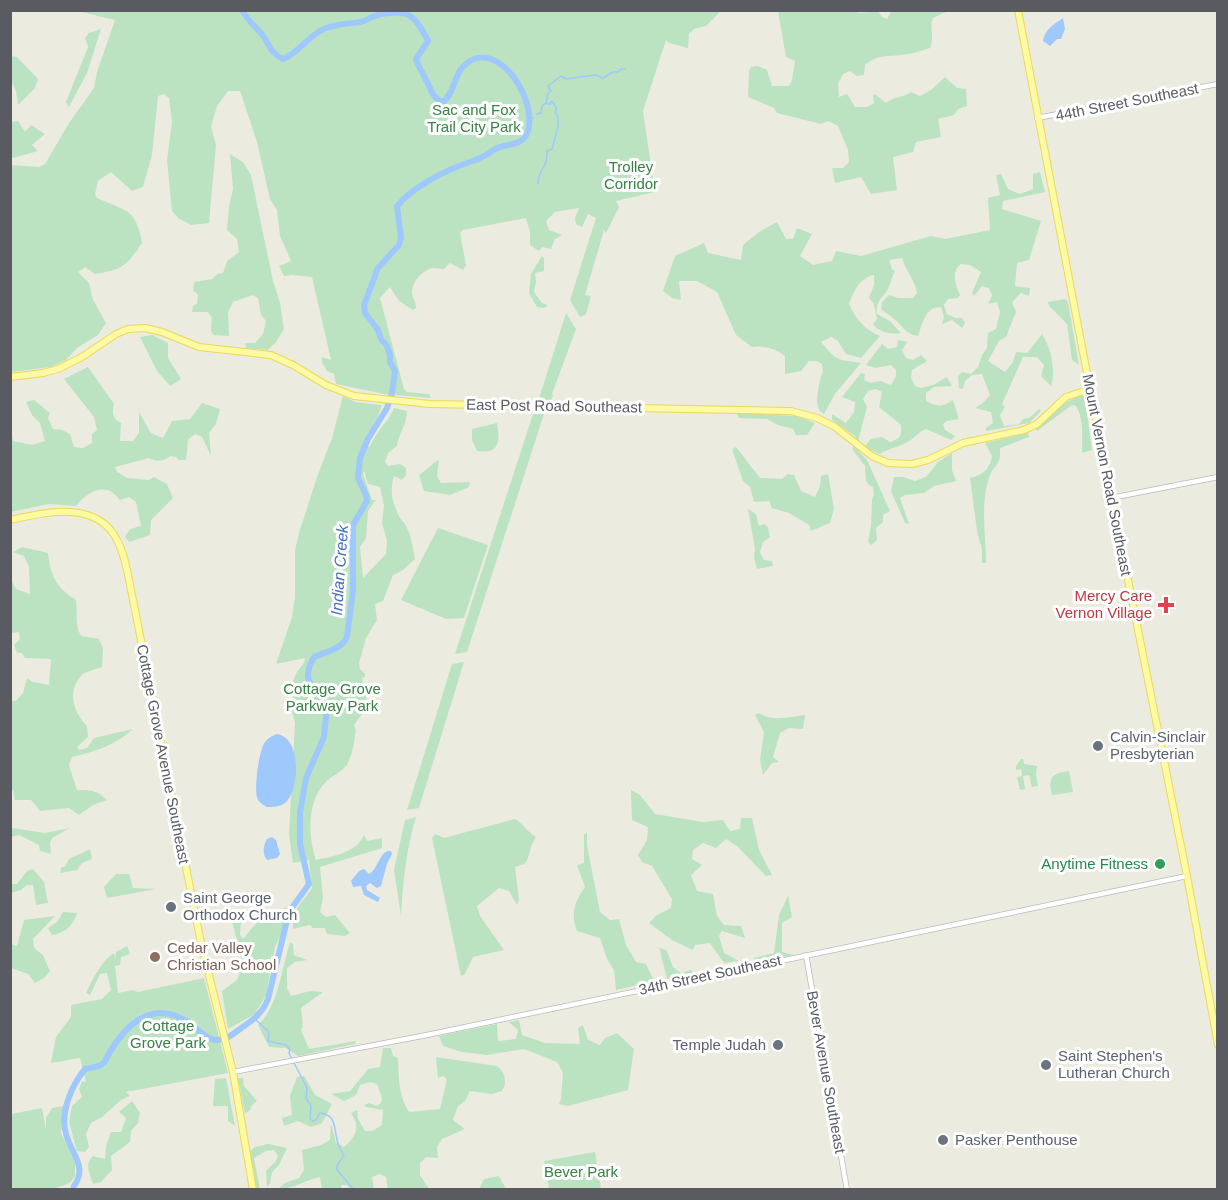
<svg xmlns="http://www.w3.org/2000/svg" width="1228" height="1200" viewBox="0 0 1228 1200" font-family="Helvetica,sans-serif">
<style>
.green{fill:#bce3c1;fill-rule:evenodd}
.water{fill:#9fc8fd}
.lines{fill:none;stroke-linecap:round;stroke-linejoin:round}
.stream{stroke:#9fc8fd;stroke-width:1.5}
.river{stroke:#9fc8fd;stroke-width:6}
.minor-casing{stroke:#b8b9bf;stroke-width:6}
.major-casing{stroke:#eed757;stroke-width:8}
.minor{stroke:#fff;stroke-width:4.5}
.major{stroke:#fdfaa4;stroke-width:6}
.health-dot{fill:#e0444e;stroke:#fff;stroke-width:2}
.worship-dot{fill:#6b7280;stroke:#fff;stroke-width:2}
.leisure-dot{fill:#2e9e5b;stroke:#fff;stroke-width:2}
.education-dot{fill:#8d6e63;stroke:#fff;stroke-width:2}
.labels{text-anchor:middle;stroke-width:6;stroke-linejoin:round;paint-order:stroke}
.street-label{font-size:15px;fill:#595b61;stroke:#fff}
.park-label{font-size:15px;fill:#368343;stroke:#fff}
.health-label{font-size:15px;fill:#be3a42;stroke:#fff;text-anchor:end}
.worship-label{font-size:15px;fill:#5b616d;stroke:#fff;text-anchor:start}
.leisure-label{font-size:15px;fill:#27864d;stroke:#fff;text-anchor:end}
.education-label{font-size:15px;fill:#785e54;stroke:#fff;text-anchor:start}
.water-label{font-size:16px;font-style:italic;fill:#436fbf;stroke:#fff}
</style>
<rect width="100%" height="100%" fill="#ecebe0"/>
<path class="green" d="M498 11 511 12V10L721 11 706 26 694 29 689 34 688 48 669 43 666 40 643 111 655 192 616 201 619 207 606 233 604 230 585 295 591 296 586 314 580 317 570 300 596 218 588 214 582 227 576 224 575 218 579 208 555 212 546 221 549 230 562 235 555 239 551 249 542 247 539 251 530 245V232L526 218 463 230 460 233 466 265 463 270 450 263 444 269C439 269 433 267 429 269 420 273 411 284 412 293 413 299 416 302 416 308L413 310 399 301 390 287 380 298 404 389 407 392 429 394 431 398 384 394 336 384 334 374 327 371 322 363V357L331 360 312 277 292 275 284 276 279 266 291 261 280 236 277 210 270 199 257 142 240 91H228L217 106 211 127 216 145 209 223 191 225 178 218 172 211 167 160 172 122 169 98 164 94 158 96 152 155 143 187 132 191 111 172 98 181 95 194 97 198C126 211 136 208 142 243 127 265 123 270 95 274L85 267 78 272 89 283 93 300 106 323 98 335 77 348 66 360 51 367 11 372V165L39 167 45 164 69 123 94 88 97 72 115 20 77 11Z
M858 11V13L878 11 882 17 887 19 891 12 945 10 946 12 933 18C929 29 935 36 930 48 921 51 911 54 902 55 885 57 879 54 865 65L864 75 857 76 850 71 843 74 838 84 839 97 847 94 855 107H867L874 103 873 96 875 94 886 103C895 96 902 98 911 92L920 96 931 90 945 77 957 88 966 89 967 106 958 109 954 115 938 119 941 137 916 142 913 152 893 157 897 190 871 194 861 177 835 183 832 168H843L849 162 848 150 838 126 828 121 821 124 777 113 774 108 748 97 749 71 751 67 758 66 767 70 772 86H789L792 80 795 61 786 57 778 11Z
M101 29 87 73 69 107 66 102 88 47 85 38 89 33Z
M11 56 17 57 38 79 35 88 18 105 16 91 11 80Z
M18 121 25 132 31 125 45 134 32 145 38 151 13 158 11 157V122Z
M230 154 243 162 251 175 273 281 280 303 284 329 276 342 268 350 246 348 245 343H255L263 334 266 321 261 315 258 298 253 295 233 302 228 312 229 336 214 335 211 331 212 318 208 312H192L193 305 197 304 198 294 193 291 194 282 212 279 217 274 223 273 227 261 239 252 237 239 227 230 229 206 233 189Z
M1040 172 1045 192 1003 201 1002 209 1041 221 1029 260 1017 263 1015 286 1030 288 1029 296 1021 293 1012 302 1016 312 1006 337 999 341 988 361 1005 372 1013 362 1016 352 1027 353 1042 334C1051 348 1056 370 1051 386L1041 376 1044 365 1037 357H1023L1002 404 1005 407 1000 415 1004 426 1019 424 1023 419 1029 418 1039 409 1041 411 1029 423 986 431V428L993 423 991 412 975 408 983 403 990 395 982 374 972 375 965 381 963 389 959 388 958 376 962 372 971 374 978 367 982 355 987 348 988 333 996 329 1000 312 997 302 988 304 992 295 989 288 982 286 974 296 972 293 981 272 970 265 961 264C950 272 956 285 960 295L958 298 948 299 944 305 947 314 955 318H962L965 323 962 328 952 320 942 324 944 317 941 307C925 307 923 323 918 336 906 335 902 325 893 318 889 314 885 313 881 309L882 302 889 295 898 298H913L917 293C915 280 906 271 902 258L889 260 892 269 895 271C892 277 890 285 887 291 880 300 876 302 877 314L890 321 901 333C892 335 878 332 873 324L877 319 874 304 869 298 874 285V275C859 278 854 291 849 304 856 319 865 330 880 336L861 358 846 354 838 341 831 337 821 342C838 362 836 359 861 363L835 394 824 414 820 411C819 410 817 403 817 401 817 396 820 376 823 372L822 364 817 361H809L801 371 785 374V356C777 349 764 345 752 347L736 335 717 292 697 281H679L681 300 672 298 663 291 675 256 704 243 708 253 741 260 743 245 759 232 777 222 786 239H793L797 228 812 234 800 256 813 265 832 261 836 251 861 256 931 236 945 239 990 230 988 198 1000 195 996 175 1001 174 1008 189 1020 194 1033 189V174Z
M542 256 544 258V271L535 273 536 282 534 292 542 303 548 305 544 308 537 307 529 293 531 274Z
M1065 299 1068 302 1079 365 1072 360 1067 324 1049 306 1048 302Z
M566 313 576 329 552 394 553 396 549 403 538 402Z
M152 335 168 343V358L181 379 170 386 157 371 140 337Z
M898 340 907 342 902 350 906 358 913 360 921 355 927 361 912 370 911 378 915 386 920 388 933 385 947 377 952 386 934 387 926 393V401C937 407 943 407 953 400L959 419 947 421 943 424 945 430 955 436 951 440 926 429C918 432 916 437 909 441 900 447 889 448 880 454L864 447 871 439 882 437 890 442C900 439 902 436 901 425L879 407 882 392 876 389 868 391 863 399 867 407 858 441 855 436 832 420V414L846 423 854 412 855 402 842 397 861 373 865 374 864 380 871 383 880 381 891 385 896 376V370L891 365 875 368 866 365 882 344 888 349 897 347Z
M88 367 114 404C112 413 112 418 121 423L120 441H133L139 433V412L151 433 163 438 172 421 190 419 202 403 220 409 216 424 209 433 211 456 202 437 195 434 188 440 186 460H179L176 457 170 456C163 462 156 462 149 458L115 467 117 472 127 478 149 480 154 477 167 484 173 498 151 520 150 535 129 542 125 537 130 529 141 526 136 502 129 497 120 500C106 480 87 492 76 506L49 504 11 512V430L13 441 32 445 45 441 40 423 32 415 26 402 34 400 50 413 48 418 53 429 62 430 70 434 74 447 83 448 92 443V434L97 430 94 417 64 379Z
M1081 395 1085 397 1092 450 1082 453C1082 438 1084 419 1076 406L1072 405 1037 431 1036 429 1061 405Z
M343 396 355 402 382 405 367 447 370 446C376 432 388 422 394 408L407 411C407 423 399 433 397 446L388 453 385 462 388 466 400 464 406 468V475L402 480 394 476C389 492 393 504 400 518 402 521 405 523 406 526 411 535 413 549 415 559L403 570 393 575 383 601 375 604 377 620 366 638 359 663 360 669 365 674V677L362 678 368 706 354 725 356 730C354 741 353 756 346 766 341 772 334 775 328 780 306 799 308 836 316 860 334 856 356 853 364 835L367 841 382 838V848L320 867 323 898 320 912 326 917 335 915 350 933 345 936 327 934 325 928H313L310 925 293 929C292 908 302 904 312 888L309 860 293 863 289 834 295 723 290 704 294 703C293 693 291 685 295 676 298 668 304 666 305 658L276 664 292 617 295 597V550L300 530 317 477 332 438ZM364 471 368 484 380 487 384 505 382 523 387 541 386 554 363 578 360 547 366 538 368 511 376 500H372L363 474Z
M737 413 797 416 815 423 807 435H796L793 429 778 425 767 419 739 418Z
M533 414H544L467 652 455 654Z
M497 423C500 442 500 454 477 451L472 440V429Z
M1028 433 1029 437 1000 448C1001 468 993 464 989 478 980 505 986 536 986 563H982V549L977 531 970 478C983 475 990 469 992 456L985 443Z
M854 446 867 460 890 511 883 515V522L876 528 877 540 871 545 868 542 871 526 872 499 874 495 873 487 869 485 866 481 865 466 852 449Z
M736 447 760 478 782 479 788 474 794 475 801 491 815 497 820 486 821 476 828 474 834 509 830 523 811 531 809 525 789 513 772 508 769 501 754 502 750 487 743 481 732 449Z
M952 453V470L956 481 934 486 924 493 905 495 900 498 909 524 905 523 891 491 894 477H903L915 481 926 477 938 462Z
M439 460 437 476 441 483 470 482 469 487 450 495 424 491 419 475C426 471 433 462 439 460Z
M748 509 756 514 759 526 764 524 768 527 770 537 763 542 760 552 764 560 772 561 773 566 757 569 754 558 755 549Z
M438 528 488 545 464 618 446 619 401 600Z
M22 547 48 553C51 577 56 587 76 600 78 615 74 622 81 636L99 639 103 648 102 667C96 669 88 671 83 674 66 690 73 712 87 726L88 737 77 747 79 750 87 748 94 738 133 729C116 745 94 752 72 757L69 765 77 790C91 790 97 790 107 800L93 805 79 815 69 808 40 811 31 800H15L13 790 11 791V701H16L23 693 27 678 33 682 49 685 51 659 25 658 22 653H17L14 645 20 639 19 632 11 633V579L16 589 30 594 29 567 24 556 13 552Z
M464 662 419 808 407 810 452 664Z
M759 713C772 722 790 717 805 715L803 729 789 728 780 733 773 757 779 762 772 763 763 775 760 760 764 732 755 715Z
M1021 759H1023L1024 764 1037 766 1036 774 1038 786 1032 787 1029 775 1023 776 1025 789 1020 790 1017 777 1022 776 1021 769 1016 770V766Z
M1069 771 1073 792 1052 795 1050 785 1052 777 1058 773Z
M631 790 640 795 655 814 703 822 723 820 730 831 740 829 741 818H752L759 850 772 875 766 876 737 846 726 839 716 848 703 843 693 850 692 859 702 865 691 875 697 891 713 894 717 916 724 925 741 926 745 938 722 931 719 936 724 953 739 961 724 963 710 943 695 945 693 950 672 940 649 923 657 915 671 908 672 899 652 866 642 862 638 855 647 840 648 827 632 820Z
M416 817C406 850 403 882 401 916L394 870 405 820Z
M515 819C524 824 527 832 536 837 529 847 531 854 525 864L515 867 519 899 517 905 509 891 499 888 477 906 480 916 504 950 473 957 465 974 461 976 432 838 435 834 444 838Z
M70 828 52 838 50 843 51 854 40 851 39 845 19 835 11 837 12 828 45 833Z
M587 832V845L600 912 610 920 619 919 626 945 636 962 646 964 654 981 616 990 614 970 607 959 600 938 577 931C570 914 575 901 585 887L577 865 584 863V835Z
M90 849 92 859 82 863 77 870 60 873 61 868 65 866 69 859Z
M33 869 44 882 48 903 36 905 33 885H27L21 890 11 893V884H17L27 871Z
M116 874H129L133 888 156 889 107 898 104 887Z
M788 896 792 917 782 923V952L794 955 754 962V958L774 953 779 915Z
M294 906 275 947 266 995 255 1014 228 1029 222 991 237 980 243 964 231 917 233 911 242 910 240 934 243 939 259 920 282 911 284 908Z
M63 912 77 913C74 925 64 934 52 935L48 928 57 922Z
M55 916 33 939 34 948 43 955 50 971 44 978 35 983 28 974 11 968V944L17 946 24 920Z
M290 942 293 944 294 955 307 960 295 962 287 968V988L291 996 310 991 323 992 301 1008 303 1026 301 1030 309 1049 356 1041 355 1044 298 1056 286 1048 269 1047 258 1025C278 1007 282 968 290 942Z
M127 946 130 954 121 957 120 965 115 966 118 993 133 990 138 992 204 978 228 1073 126 1092 130 1096 121 1100 102 1117 91 1123 86 1134 89 1147 85 1152 77 1151 69 1122 72 1106 82 1097 79 1089 82 1081 86 1082 80 1058 51 1063 56 1037 71 1017V1005L102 999 111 990 107 973 100 974 90 995 86 993C93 979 100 962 114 953L115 959 116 952Z
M659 947 667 951 673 967 681 973 691 970 694 974 667 979Z
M519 1020 522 1035 545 1043 580 1044 578 1028 583 1025 588 1040 600 1045 605 1038 617 1033 634 1049 628 1090 568 1106 559 1104 561 1099 563 1073 557 1062 524 1049 487 1055 462 1052 443 1046 439 1036 497 1024 498 1041 516 1039 518 1030 509 1022Z
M383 1048H391L393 1056 398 1058C399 1078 398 1094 409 1112L440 1109 447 1079 443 1076 438 1078 436 1057 497 1066C505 1072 508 1082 502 1091L492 1094 470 1091 465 1101 458 1106 453 1120 465 1129 442 1139 437 1147 438 1158 426 1157 420 1163V1175L429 1189H388L386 1177 380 1174 372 1177 374 1189H350L347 1185H341L342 1189H322L320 1177C306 1180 291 1190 278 1189L285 1183 299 1178 304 1170 302 1150 321 1145 330 1140 331 1123 336 1143 344 1147C356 1137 361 1127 351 1113L357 1110 358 1119 365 1131H372L382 1125 383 1110 366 1107 364 1105 369 1103 377 1106 381 1103 382 1098 377 1084 370 1082 360 1085 356 1095 344 1101 331 1094 350 1091 368 1069 380 1067Z
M304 1076 315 1095 332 1104 322 1123 311 1127 298 1121 284 1126 282 1118 292 1115 290 1096 297 1077Z
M226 1078 235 1126 228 1121V1106H213L215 1079Z
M238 1078H243L244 1086 257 1101 251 1106 250 1110 245 1114Z
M132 1101 140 1113 138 1123 131 1131 130 1142 111 1156 112 1170 101 1182 93 1184C90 1174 84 1164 93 1156L105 1159 106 1146 111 1132H121L126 1118 119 1112Z
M64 1106 61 1133 75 1162V1176L70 1183 56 1188V1189H11V1114L42 1108 46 1130V1118L52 1108Z
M268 1144 287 1148 279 1165 272 1172 270 1183 267 1187 266 1171 276 1161 278 1156 274 1150 266 1151 254 1158 260 1189H255L250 1151 255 1147Z
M595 1152 601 1189H549L544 1161Z
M499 1176 506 1189H479L484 1179Z"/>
<path class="water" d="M1063 18 1065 29 1061 39H1057L1050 46 1043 41C1045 29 1053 25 1063 18Z
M277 734C303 738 299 793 285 803 280 807 273 807 267 807 263 805 258 802 257 797 254 788 259 749 265 742 268 738 272 736 277 734Z
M272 837 276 840 280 854 277 858 267 860C262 854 263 846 267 839Z
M387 851H391L392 854 387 864 381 886 377 888 370 883 366 886 367 890 380 898 378 902 364 895 361 886 353 887 351 881 359 871 364 869 369 874C378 869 378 856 387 851Z"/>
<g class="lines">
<path class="stream" d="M537 114 541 113 542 106 546 103 548 93 551 91 548 86 561 76 566 79 595 75 603 78 613 72H618L621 69H625
M529 116 533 118
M538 184C538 169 548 168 547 151L552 149 558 127V116L556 114V107L552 101 550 104H547
M255 1019 269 1032 268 1041 286 1045 290 1050 289 1053 307 1088 306 1098 311 1106 310 1119 313 1121 316 1120 320 1113C339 1115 333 1133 339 1146 340 1149 342 1152 344 1155L337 1166V1170L354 1190
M68 1190 74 1186"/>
<path class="river" d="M74 1186C88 1167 71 1153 66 1134 60 1113 71 1086 85 1069L99 1066 104 1063C121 1029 150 996 189 1023 196 1028 207 1040 216 1040 225 1041 233 1034 240 1029 253 1020 262 1014 268 999L289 912 309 884 300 844V813L306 778 324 737 327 706C313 685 300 682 314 657 325 652 342 649 347 637L353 591V525L367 501 366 495 358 478 360 458 368 439 387 408 392 393 395 371 390 362V355L387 346 381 339 378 330 365 313 364 305 378 268 399 245 401 238 397 206C413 187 444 171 467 163 472 161 476 160 480 158 487 155 493 149 500 147 509 144 519 145 525 137 542 112 507 47 474 59 452 68 458 90 443 102 431 98 431 87 425 78 422 71 418 67 416 59L428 41C415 15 408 8 378 15 372 16 367 20 361 22 347 24 332 24 320 31 306 39 298 53 283 59 272 54 270 47 264 37 257 27 248 22 242 10"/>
<defs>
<path id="minor" d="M1037 118 1218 84
M1111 498 1218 477
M806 955 847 1190
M233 1072 427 1035 1187 876"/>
<path id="major" d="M1018 10 1090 389 1187 876 1218 1045
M10 377 43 373 58 369 82 357 116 334 128 329 145 328 162 332 199 347 271 355 293 365 326 385 354 396 430 404 791 411 817 418 835 427 872 456 888 463 912 464 928 460 963 443 1024 430 1037 424 1066 397 1090 389
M10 520C46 512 97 500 117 540 126 557 128 577 132 595L201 943 233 1072 253 1190"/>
</defs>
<use href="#minor" class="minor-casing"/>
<use href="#major" class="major-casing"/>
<use href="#minor" class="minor"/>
<use href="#major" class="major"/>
</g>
<path class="health-dot" d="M1163 596h6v6h6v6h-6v6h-6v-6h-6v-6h6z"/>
<g class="worship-dot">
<circle cx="1098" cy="746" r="6"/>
<circle cx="171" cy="907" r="6"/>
<circle cx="778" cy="1045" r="6"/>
<circle cx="1046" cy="1065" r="6"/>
<circle cx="943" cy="1140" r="6"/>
</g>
<circle class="leisure-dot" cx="1160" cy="864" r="6"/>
<circle class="education-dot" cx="155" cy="957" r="6"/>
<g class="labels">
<g class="street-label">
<text transform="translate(1127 102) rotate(-11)" y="5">44th Street Southeast</text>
<text transform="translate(554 406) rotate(1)" y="5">East Post Road Southeast</text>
<text transform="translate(1107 475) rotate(79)" y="5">Mount Vernon Road Southeast</text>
<text transform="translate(163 754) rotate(79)" y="5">Cottage Grove Avenue Southeast</text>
<text transform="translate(710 975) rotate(-12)" y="5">34th Street Southeast</text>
<text transform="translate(826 1072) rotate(80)" y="5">Bever Avenue Southeast</text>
</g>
<g class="park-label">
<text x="474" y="115">Sac and Fox<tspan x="474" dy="17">Trail City Park</tspan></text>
<text x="631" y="172">Trolley<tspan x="631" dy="17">Corridor</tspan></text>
<text x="332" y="694">Cottage Grove<tspan x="332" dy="17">Parkway Park</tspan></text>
<text x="168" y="1031">Cottage<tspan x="168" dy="17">Grove Park</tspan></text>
<text x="581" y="1177">Bever Park</text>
</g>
<g class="health-label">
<text x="1152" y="601">Mercy Care<tspan x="1152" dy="17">Vernon Village</tspan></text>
</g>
<g class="worship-label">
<text x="1110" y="742">Calvin-Sinclair<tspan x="1110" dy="17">Presbyterian</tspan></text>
<text x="183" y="903">Saint George<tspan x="183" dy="17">Orthodox Church</tspan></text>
<text x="766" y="1050" text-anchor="end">Temple Judah</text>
<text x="1058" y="1061">Saint Stephen's<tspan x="1058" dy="17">Lutheran Church</tspan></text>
<text x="955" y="1145">Pasker Penthouse</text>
</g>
<g class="leisure-label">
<text x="1148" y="869">Anytime Fitness</text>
</g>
<g class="education-label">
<text x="167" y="953">Cedar Valley<tspan x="167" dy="17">Christian School</tspan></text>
</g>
<g class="water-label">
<text transform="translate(339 570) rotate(-86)" y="6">Indian Creek</text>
</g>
</g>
<rect width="1228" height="1200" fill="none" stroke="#595b61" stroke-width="24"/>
</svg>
